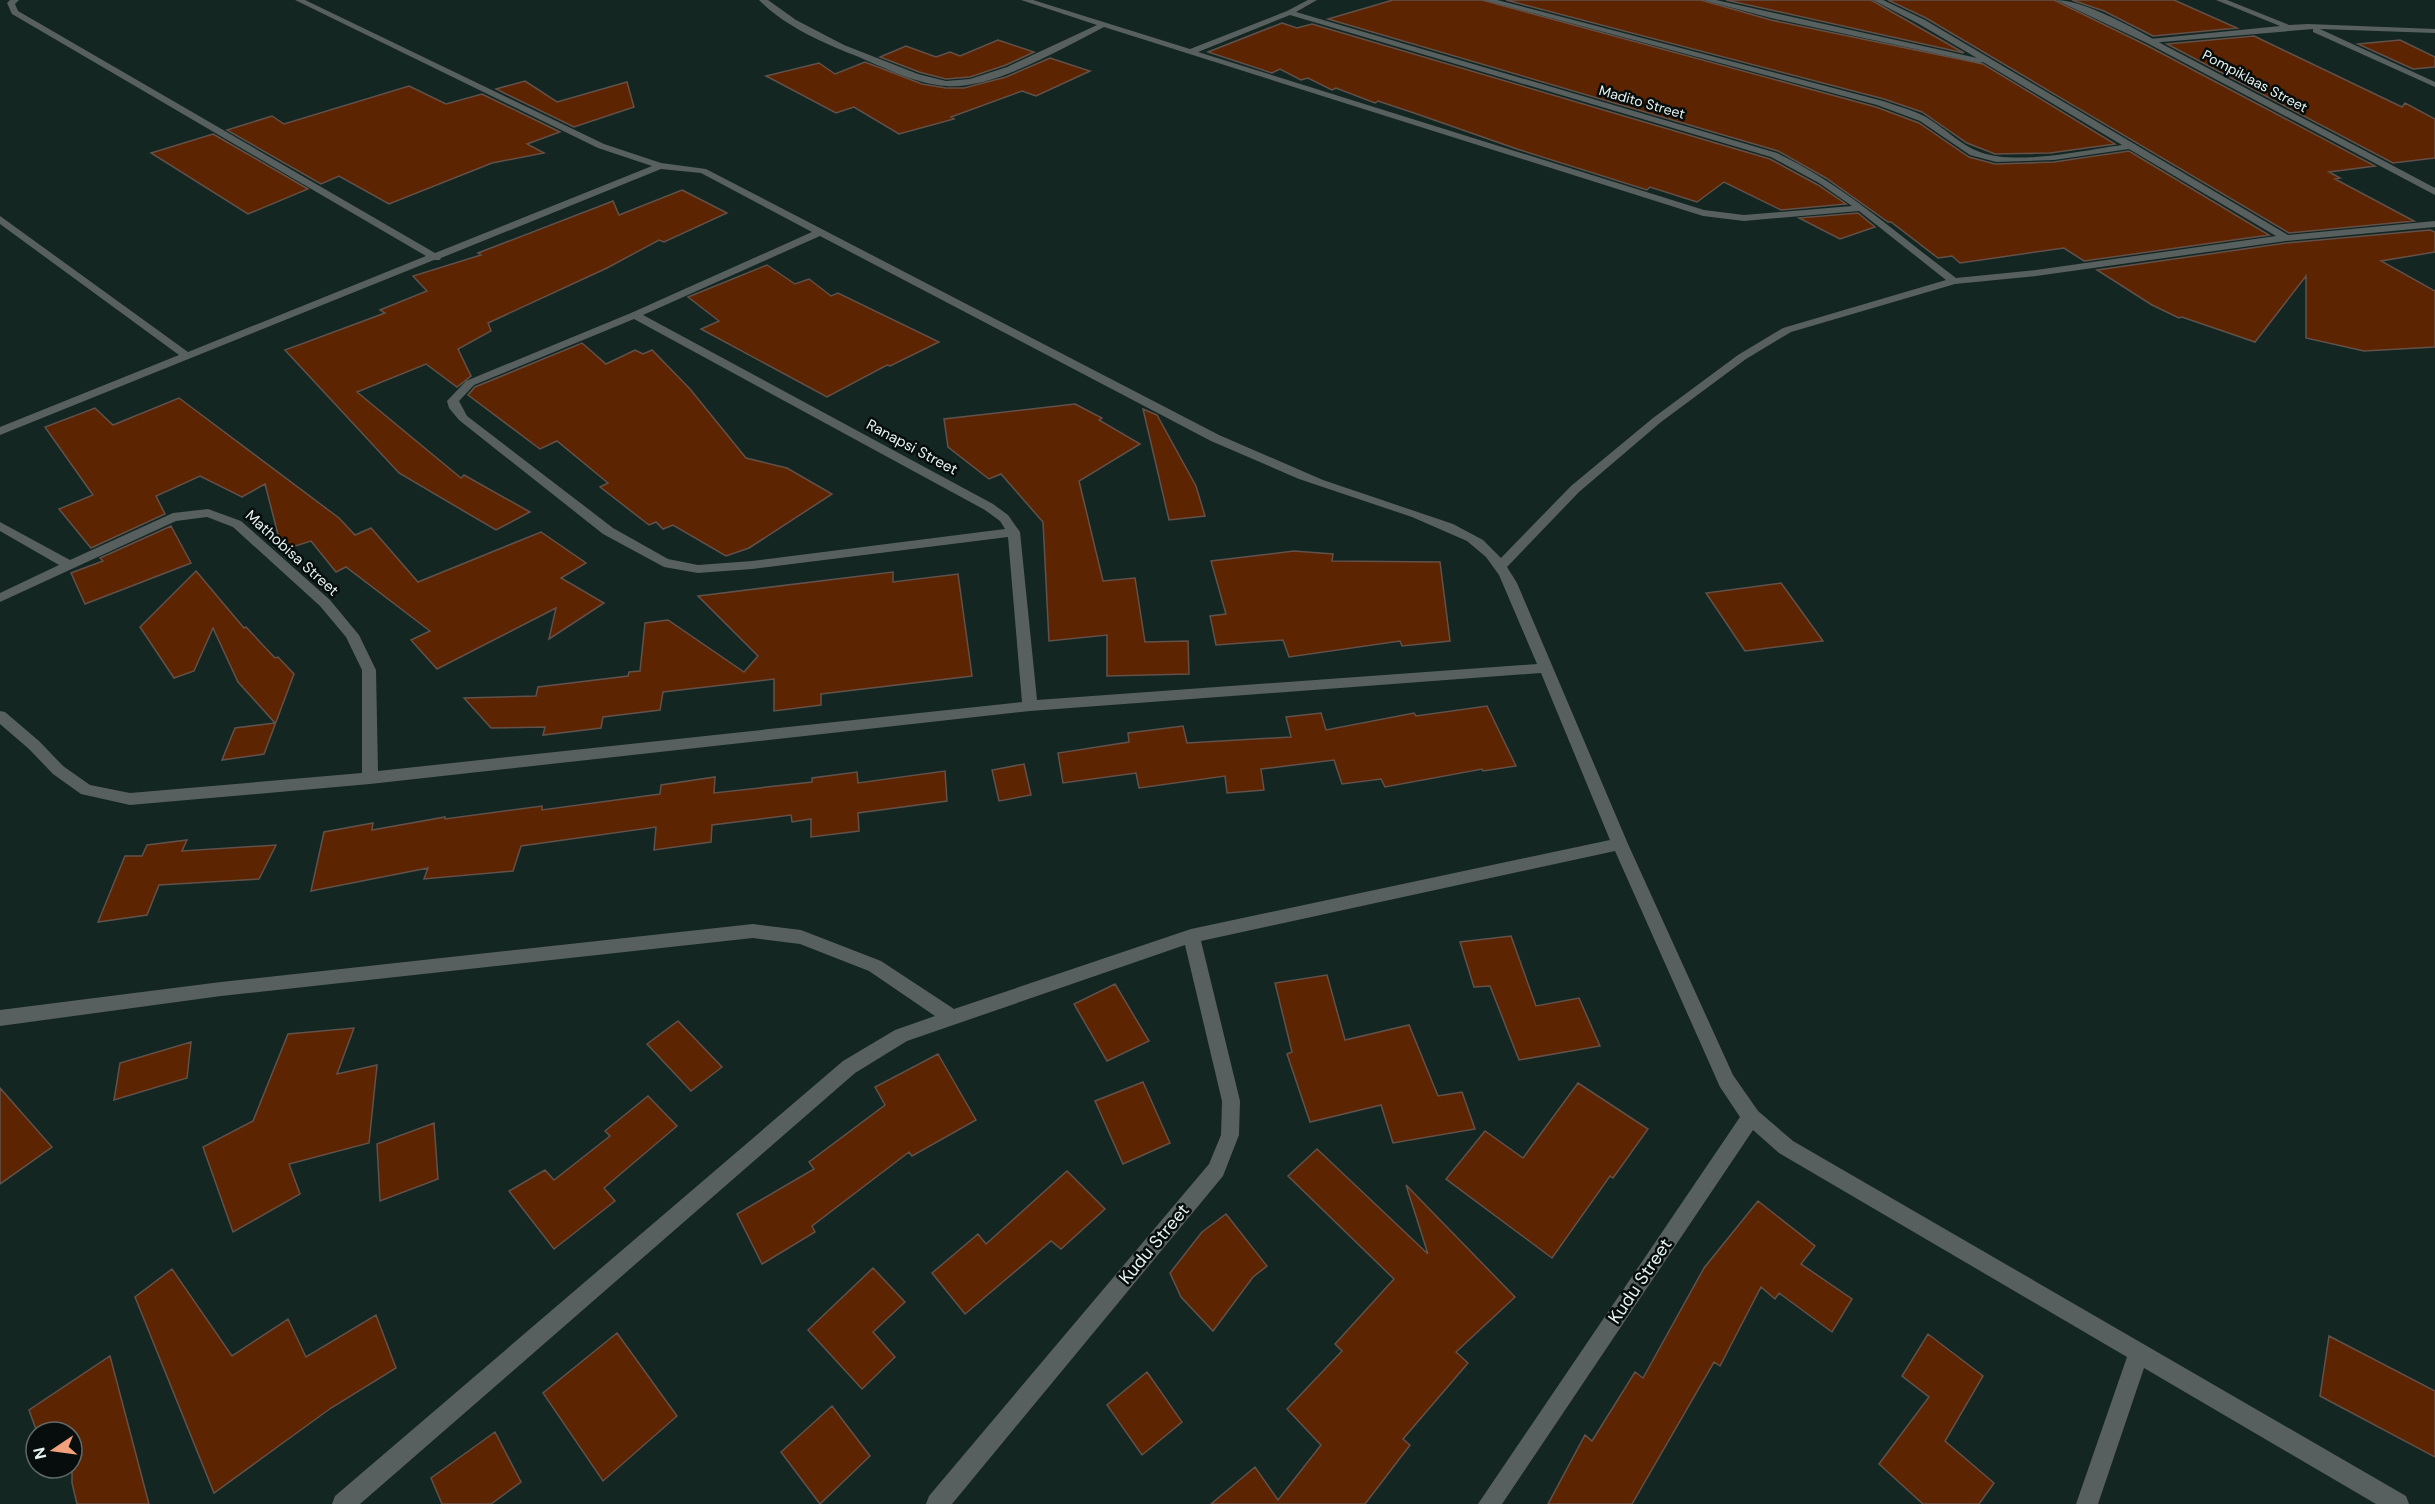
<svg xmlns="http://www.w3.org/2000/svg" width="2435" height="1504" viewBox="0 0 2435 1504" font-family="'DM Sans',sans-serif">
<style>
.building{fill:#5d2401;stroke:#62514a;stroke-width:1.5}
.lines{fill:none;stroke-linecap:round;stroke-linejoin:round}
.minor{fill:#57605e;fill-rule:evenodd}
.tertiary{fill:#57605e;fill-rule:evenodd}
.labels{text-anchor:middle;stroke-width:5;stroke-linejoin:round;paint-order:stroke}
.far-street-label{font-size:14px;fill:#e7f3f0;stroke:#060d0c}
.street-label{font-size:15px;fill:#e7f3f0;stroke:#060d0c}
.near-street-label{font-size:18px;fill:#e7f3f0;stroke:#060d0c}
</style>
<rect width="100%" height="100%" fill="#142622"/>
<path class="building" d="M1393 0H1482L1876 107 1919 123 1969 157 1995 164 2054 162 2129 151 2269 235 2084 261 2064 248 1960 263 1952 256 1938 258 1891 222H1888L1826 178 1778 151 1328 19Z
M1506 0H1701L1771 20 1983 64 2115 144 2050 153 1995 154 1967 143 1922 112 1884 99Z
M1726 0H1871L1964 53Z
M1888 0H2054L2146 45 2375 166 2329 172 2340 178 2335 179 2414 221 2289 233 1926 18Z
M2072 0H2174L2237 28 2153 36 2104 11Z
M1282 23 1297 28 1312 24 1770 159 1818 185 1846 204 1781 210 1724 182 1697 202 1650 187 1647 190 1517 149 1417 114 1378 101 1375 103 1336 88 1332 90 1308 78 1301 80 1280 69 1272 73 1208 52Z
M2254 36 2402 107 2405 103 2435 119V158L2393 163 2167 44Z
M998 40 1034 52 1006 65 970 77 946 79 919 72 880 57 906 46 936 57 950 52 960 56Z
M2400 40 2435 57V67L2413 69 2358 44Z
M1050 58 1090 71 1036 96 1022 91 951 117 954 119 899 134 854 107 836 113 766 76 819 63 835 74 865 62 922 84 946 88H964L1006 77Z
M525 81 557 102 627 82 634 107 574 127 496 89Z
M409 86 446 104 482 94 560 132 527 144 544 153 492 163 389 204 339 176 321 184 227 130 272 116 284 124Z
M213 134 308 189 248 214 151 153Z
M682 190 727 213 664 242 659 240 607 268 488 323 491 331 458 349 471 376 457 387 426 364 357 392 461 478 464 475 530 512 496 530 399 473 285 350 385 313 380 310 427 291 413 276 481 255 478 253 613 201 619 215Z
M1858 213 1875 227 1840 239 1799 218Z
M2430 230 2435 232V252L2381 261 2435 291V347L2364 351 2306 338V276L2255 342 2182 317 2179 318 2152 305 2097 270 2286 243Z
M767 265 795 284 809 279 831 296 838 293 939 342 890 366 887 365 827 397 701 329 719 321 688 297Z
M582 343 606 364 635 350 643 354 652 350 690 389 746 458 787 468 832 494 749 548 726 556 673 525 663 529 656 522 649 525 600 487 608 483 557 441 540 449 468 395 475 387Z
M179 398 339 518 355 535 371 528 418 582 541 532 586 563 561 578 604 603 549 639 556 608 437 669 411 640 430 631 346 567 336 572 311 541 282 550 265 484 242 497 200 476 156 496 165 514 91 548 59 509 93 495 45 427 95 408 113 425Z
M1075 404 1102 418 1099 420 1140 444 1079 481 1103 581 1135 578 1145 642 1188 641 1189 674 1107 676V635L1049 641 1043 522 1001 474 989 479 948 447 944 419Z
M1143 409 1157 415 1196 486 1205 516 1169 520Z
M171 526 191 563 85 604 71 573 103 561 100 558Z
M1294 551 1333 554 1332 561 1440 562 1450 641 1402 646 1400 641 1289 657 1283 640 1216 645 1210 616 1226 614 1211 561Z
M196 571 244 628 246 627 275 658 278 657 294 674 264 754 222 760 235 728 275 723 238 682 213 628 194 671 174 678 140 627Z
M893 572V582L958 574 972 676 821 694V705L774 711V679L663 692 660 710 603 717 601 728 543 735 545 727 491 728 464 698 536 696 538 687 628 676 629 672 640 671 645 623 668 620 744 672 758 656 698 596Z
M1781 583 1823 641 1745 651 1706 593Z
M1487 706 1516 766 1483 771 1482 769 1385 787 1381 779 1342 784 1334 760 1261 769 1264 790 1227 793 1225 776 1139 788 1136 773 1063 783 1058 753 1129 742 1128 733 1183 726 1187 743 1291 737 1286 717 1321 713 1326 730 1414 713 1416 716Z
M1024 764 1031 795 999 801 992 770Z
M945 771 947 801 858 813 859 831 811 837V819L792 822 791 815 712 825 711 842 654 850 656 827 521 846 513 871 424 879 428 868 311 891 324 832 373 823 372 830 445 817V819L542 806V810L660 794 661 785 715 777 714 793 812 782V778L857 772 858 783Z
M187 840 182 851 276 845 259 879 159 885 147 915 98 922 125 856H142L147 845Z
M1511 936 1536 1006 1579 998 1600 1046 1519 1060 1490 986 1474 987 1460 942Z
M1327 975 1345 1040 1409 1025 1438 1096 1462 1092 1475 1129 1393 1143 1381 1105 1310 1122 1287 1054 1292 1052 1275 983Z
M1115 984 1149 1041 1107 1061 1074 1004Z
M678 1021 722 1067 691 1091 647 1044Z
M354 1028 337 1074 377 1065 369 1143 289 1164 300 1194 233 1232 203 1147 253 1121 288 1034Z
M191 1042 187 1078 114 1100 120 1063Z
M938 1054 976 1120 912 1156 909 1152 812 1226 815 1232 762 1264 737 1214 814 1169 809 1162 885 1105 875 1087Z
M1143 1082 1170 1143 1123 1164 1095 1101Z
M1578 1083 1648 1129 1613 1178 1610 1176 1552 1258 1446 1179 1485 1131 1523 1158Z
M0 1088 52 1147 0 1184Z
M648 1096 677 1126 604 1188 615 1201 554 1249 509 1191 545 1170 554 1180 610 1136 605 1131Z
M434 1123 438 1179 380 1201 377 1144Z
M1317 1149 1428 1254 1406 1185 1515 1297 1456 1352 1468 1363 1403 1439 1410 1445 1365 1504H1211L1255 1467 1278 1500 1321 1445 1287 1409 1342 1351 1335 1344 1394 1279 1288 1176Z
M1067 1171 1105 1209 1061 1249 1051 1241 965 1314 932 1273 978 1234 986 1244Z
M1758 1201 1815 1246 1801 1264 1852 1299 1832 1332 1779 1293 1775 1299 1761 1287 1720 1366 1714 1362 1632 1504H1548L1585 1435 1592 1441 1635 1372 1643 1378 1704 1268Z
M1226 1214 1267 1266 1253 1277 1213 1331 1181 1297 1170 1273 1202 1232Z
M873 1268 905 1302 873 1332 895 1357 862 1389 808 1330Z
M172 1269 232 1356 288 1319 306 1357 376 1315 396 1368 331 1408 214 1493 135 1297Z
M617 1333 677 1416 603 1481 543 1393Z
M1928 1334 1983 1376 1945 1441 1994 1483 1979 1504H1923L1879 1464 1929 1397 1902 1376Z
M2329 1336 2435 1391V1457L2320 1396Z
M110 1356 149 1504H77L72 1483V1432H37L29 1410Z
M1147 1372 1182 1422 1142 1455 1107 1405Z
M832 1406 870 1456 820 1504 781 1452Z
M495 1432 521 1482 491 1504H442L431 1478Z"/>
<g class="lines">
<path class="minor" d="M10 0H19L15 4 18 11 435 253 652 166 598 148 295 0H305L604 144 661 163 706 169 1219 435 1323 480 1453 524 1483 540 1501 558 1571 486 1653 418 1738 355 1783 328 1946 280 1859 211 1744 221 1703 216 1104 27C1063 48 992 90 946 86 915 84 883 67 854 55 821 42 785 26 759 0H768L796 20 844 45 918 74 946 81 970 79 1007 67 1097 25 1021 0H1033L1190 49 1287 11 1308 0H1317L1296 12 1777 153C1844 185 1897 234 1956 278L2036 270 2276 236 2129 149 2054 160 1996 162 1970 155 1920 121 1877 105 1484 0H1497L1883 101C1897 106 1913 110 1926 117 1945 128 1960 145 1980 152 2016 166 2085 150 2122 145L1983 62 1980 63 1771 18 1703 0H1716L1977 58 1919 24 1873 0H1883L1925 20 2288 235 2435 221V227L2286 241 2036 276 1955 284 1791 332 1746 359 1661 422 1579 492 1507 567 1517 583 1628 844 1733 1075 1758 1111 1793 1141 2406 1496 2409 1504H2376L2144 1368 2098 1504H2076L2127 1357 1779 1153 1753 1130 1502 1504H1478L1740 1117 1720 1087 1615 851 1201 941 1240 1101 1239 1135 1223 1176 952 1504H926L929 1496 1209 1164 1221 1135 1222 1101 1185 945 907 1041 855 1073 360 1504H332L335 1496 843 1061 895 1030 935 1016 869 971 800 944 753 938 221 996 0 1026V1010L221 982 753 924 801 930 881 961 954 1009 1191 929 1610 840 1541 673 1030 711 370 784 130 805 81 794 53 774 29 749 0 724V711L5 712 39 741 63 766 90 785 130 793 362 773V670L346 637 320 606 233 527 207 517 176 521 0 602V593L59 565 0 531V522L70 560 173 513 208 509 241 521 330 600 359 635 376 670 378 771 1022 702 1008 537 752 569 698 573 664 567 603 534 459 420 449 408 447 401 466 381 631 313 812 232 701 173 661 169 441 258 440 260H434L0 435V427L179 355 0 224V216L188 352 426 256 12 14 7 3ZM1290 15 1771 157 1819 183 1852 206 1744 215 1704 210 1198 52ZM820 236 1211 441 1299 479 1412 517 1467 541 1486 557 1499 575 1537 664 1037 700 1020 532 1008 515 993 504 643 315ZM634 319 985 510 1000 521 1005 529 752 561 698 565 668 559 613 528 467 416 459 401 474 385Z
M2216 0H2227L2289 25 2308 24 2435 29V33L2320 29 2435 82V87L2313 32V29L2150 43 2146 41 2150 39 2280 26Z"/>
<path class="tertiary" d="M2056 0C2090 0 2153 40 2185 56 2268 100 2352 144 2435 188V195L2147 43Z"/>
</g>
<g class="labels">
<g class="far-street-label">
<text transform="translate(2255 81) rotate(28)" y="5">Pompiklaas Street</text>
<text transform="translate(1642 102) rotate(16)" y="5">Madito Street</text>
</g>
<g class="street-label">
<text transform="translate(912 447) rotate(28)" y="5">Ranapsi Street</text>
<text transform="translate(292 553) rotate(42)" y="5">Mathobisa Street</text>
</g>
<g class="near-street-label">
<text transform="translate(1154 1244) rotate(-50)" y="6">Kudu Street</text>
<text transform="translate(1640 1281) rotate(-56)" y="6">Kudu Street</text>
</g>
</g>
<g transform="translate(54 1450) rotate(257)"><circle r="28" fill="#060d0c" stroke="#606967" stroke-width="1.5"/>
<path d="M0-4.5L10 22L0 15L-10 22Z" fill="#f1a17b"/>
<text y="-9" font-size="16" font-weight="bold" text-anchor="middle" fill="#e7f3f0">N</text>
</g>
</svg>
